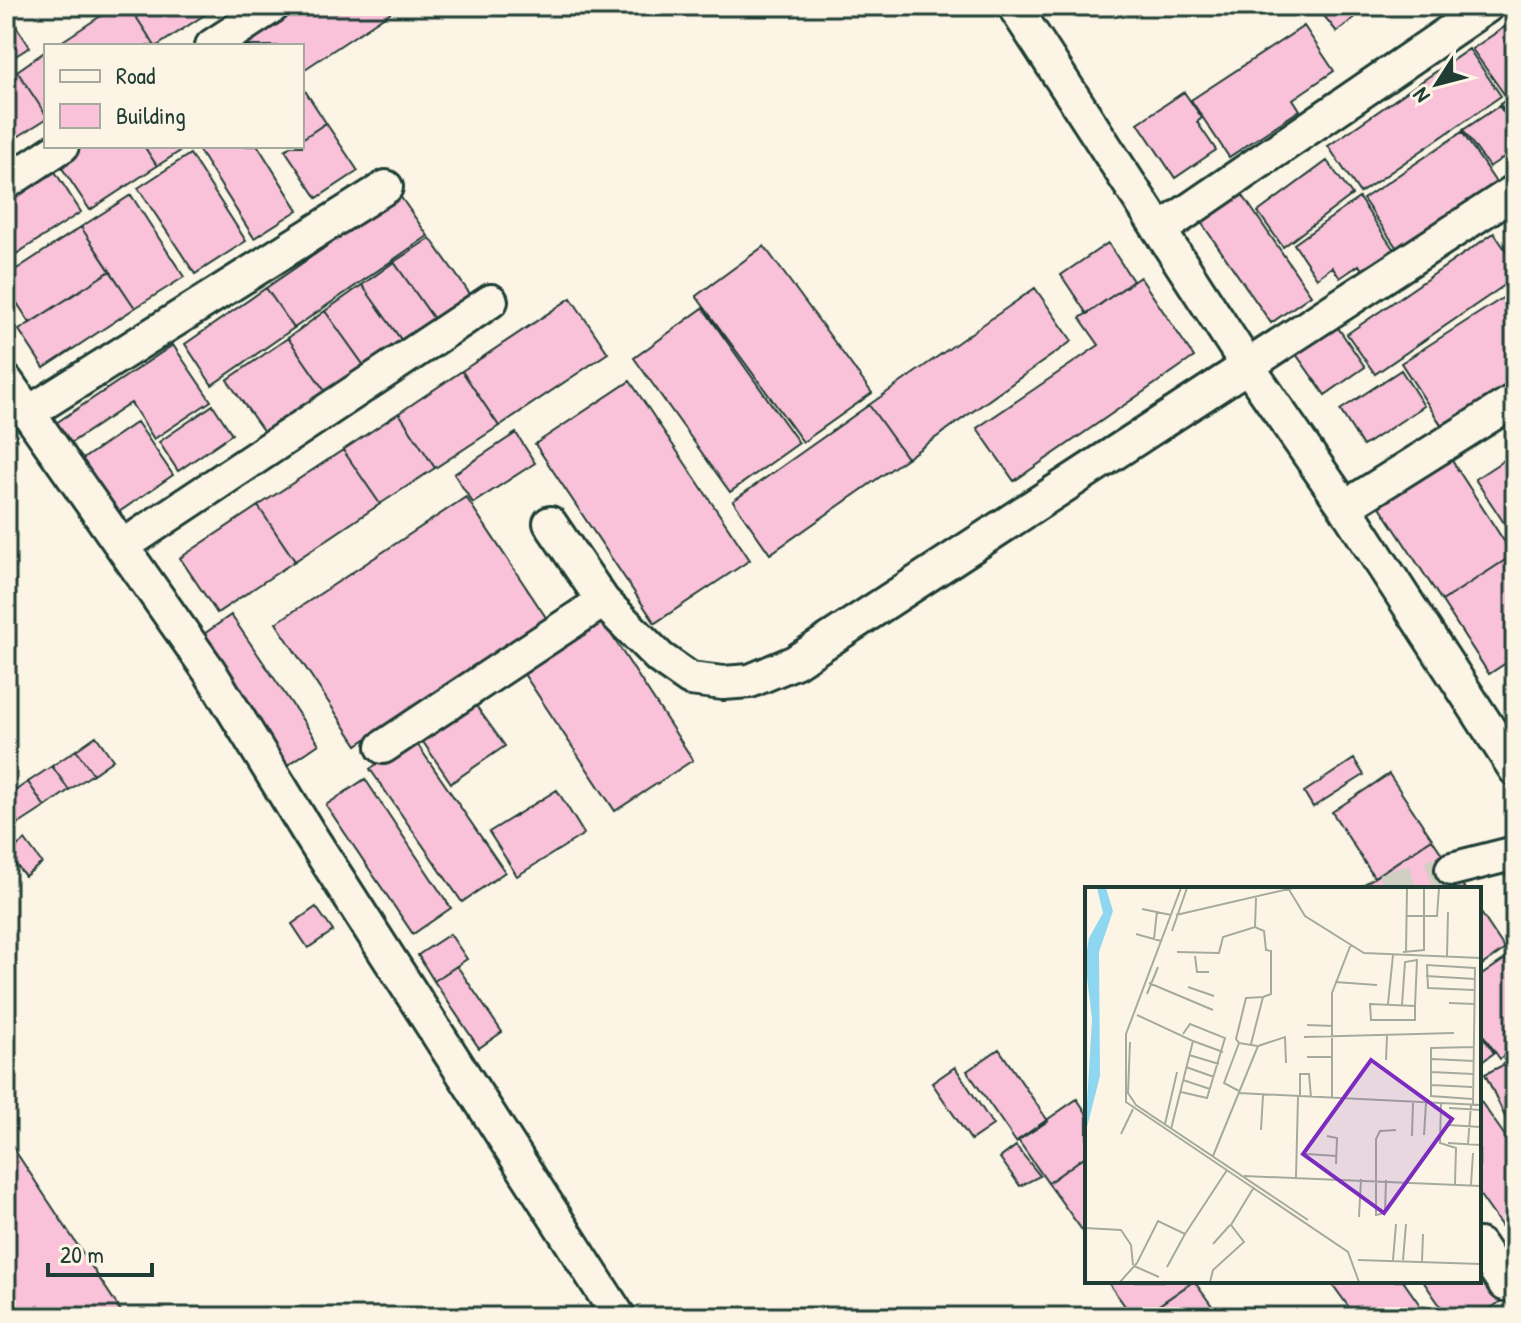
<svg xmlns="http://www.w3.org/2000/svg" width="1521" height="1323" viewBox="0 0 1521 1323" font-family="'Patrick Hand',sans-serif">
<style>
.building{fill:#fac2d9;stroke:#1f3d34;stroke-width:2}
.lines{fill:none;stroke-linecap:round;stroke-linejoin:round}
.street-tunnel{stroke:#d0d0c2;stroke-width:32;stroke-dasharray:32 16;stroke-linecap:butt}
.street-casing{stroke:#1f3d34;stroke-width:38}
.street{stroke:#fcf5e5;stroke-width:32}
.inset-road{fill:none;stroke:#a4ab9e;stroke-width:2}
.view{fill:#7b2cbf;fill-opacity:0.15;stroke:#7b2cbf;stroke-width:4}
.inset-edge{fill:none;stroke:#1f3d34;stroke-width:4}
</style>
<rect width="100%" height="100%" fill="#fcf5e5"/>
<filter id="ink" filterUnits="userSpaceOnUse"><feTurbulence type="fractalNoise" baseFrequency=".0125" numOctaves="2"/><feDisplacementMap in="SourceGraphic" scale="16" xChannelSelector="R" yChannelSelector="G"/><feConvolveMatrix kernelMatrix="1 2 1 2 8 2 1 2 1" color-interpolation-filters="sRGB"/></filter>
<g filter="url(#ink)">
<path class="building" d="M116 6H129L155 46H59L58 44Z
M129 6H218L157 46H155Z
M289 6H400L302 71V46H228Z
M1326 6H1368L1337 32 1320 11Z
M6 11 30 47 6 62Z
M1515 20V87L1504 94 1472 49Z
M1304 26 1334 71 1293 99 1300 110 1229 157 1191 100Z
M1469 49 1501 96 1360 193 1328 146Z
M46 51V115L17 71Z
M17 71 46 115V119L11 141 6 134V78Z
M302 86 326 123 302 139Z
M1184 92 1202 118 1197 122 1216 150 1175 178 1138 123Z
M1515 94V125L1500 104Z
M1499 106 1515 129V150L1489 167 1463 130Z
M326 123 358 171 317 198 285 150 291 146H302V139Z
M1462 132 1499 187 1401 254 1363 199Z
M77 146H144L157 166 90 210 56 159Z
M144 146H188L157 166Z
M196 146H258L298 210 254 238Z
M190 154 246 241 195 274 138 188Z
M48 161 81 212 10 258 6 252V189Z
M1327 161 1352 195 1283 247 1258 212Z
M1237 187 1311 295 1271 323 1196 215Z
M131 195 184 277 135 308 81 227Z
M400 196 428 236 294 328 266 288Z
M1359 198 1398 256 1367 278 1359 265 1340 278 1332 267 1317 278 1294 244Z
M81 227 110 271 30 323 6 286V276Z
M1494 233 1515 264V278L1375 374 1347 334Z
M430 238 470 294 434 319 394 262Z
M1108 243 1133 281 1087 314 1061 275Z
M764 246 872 393 803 442 696 296Z
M394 262 434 319 402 341 362 285Z
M110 271 135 308 44 368 19 330Z
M1140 277 1194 357 1014 481 977 428 1099 345 1080 318Z
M362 285 402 341 365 367 325 311Z
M266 288 294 328 212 385 185 344Z
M1035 288 1072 341 907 458 869 405Z
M1515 290V379L1442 426 1401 363Z
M571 298 608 353 499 426 462 371Z
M703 308 799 443 730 492 634 358Z
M325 311 365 367 327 394 288 338Z
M1332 319 1365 367 1325 395 1291 347Z
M288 338 327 394 267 436 227 380Z
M173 345 211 401 154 439 131 403 60 450 47 429Z
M1401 370 1424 406 1363 446 1340 410Z
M462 371 499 426 435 468 399 413Z
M630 381 750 560 655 623 535 444Z
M213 405 232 434 178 471 159 442Z
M869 405 907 458 770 554 733 501Z
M399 413 435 468 380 504 343 450Z
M137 422 173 475 113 516 77 463Z
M516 433 535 463 473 503 454 474Z
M343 450 380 504 295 561 258 506Z
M1515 453V538H1514L1475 479Z
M1449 456 1513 555 1442 601 1377 502Z
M466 497 547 619 357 745 276 623Z
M258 506 295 561 217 613 180 558Z
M1513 555 1515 557V657L1489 674 1442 601Z
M231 615 319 744 282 769 194 641Z
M601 619 693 760 615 811 522 671Z
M472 700 505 746 451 783 419 736Z
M96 736 113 760 93 774 76 750Z
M413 738 505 872 462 902 370 769Z
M76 750 93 774 69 790 52 766Z
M1354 759 1364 775 1313 807 1304 792Z
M52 766 69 790 45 807 28 782Z
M1389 774 1432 839 1374 877 1332 812Z
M365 779 451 908 413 934 326 805Z
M28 782 45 807 19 824 6 805V797Z
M557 790 584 834 517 876 489 832Z
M6 805 19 824 6 833Z
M1432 839 1465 889H1366L1363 885Z
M25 840 42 863 25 876 7 854Z
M316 907 333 931 308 948 292 924Z
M1479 910 1505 949 1479 967Z
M450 934 467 959 434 981 418 955Z
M1505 959 1515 973V1049L1500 1059 1479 1029V977Z
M457 966 502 1032 479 1048 434 981Z
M1479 1031 1494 1053 1479 1064Z
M999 1049 1048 1121 1016 1142 967 1071Z
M1515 1059V1138L1485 1074Z
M955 1067 993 1125 971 1140 932 1083Z
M1077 1099 1087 1114V1155L1048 1183 1018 1140Z
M1479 1099 1515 1150V1245L1479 1194Z
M6 1137 123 1314 118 1317H19L6 1297Z
M1016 1146 1040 1176 1020 1186 1000 1158Z
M1087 1155V1237L1048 1183Z
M1479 1263 1504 1299 1478 1317H1448L1423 1281H1479Z
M1107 1281H1194L1142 1317H1133Z
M1194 1281 1220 1317 1143 1316Z
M1330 1281H1403L1422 1308 1409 1317H1356Z"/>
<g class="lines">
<path class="street-tunnel" d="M1383 889 1452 869"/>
<defs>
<path id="street" d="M1014 6 1247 365 1345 507 1515 769
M212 46 273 6
M6 183 62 146
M1160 230 1487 6
M6 381 210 672 308 832 619 1317
M28 413 386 187
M1345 507 1515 400
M550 523 603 601 660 658 690 679 723 683 750 681 795 662 1515 191
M123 546 491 301
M383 747 603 601
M1452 869 1515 853
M1479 1245 1505 1284"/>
</defs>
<use href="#street" class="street-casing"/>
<use href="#street" class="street"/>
</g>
</g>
<g transform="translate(1085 887)">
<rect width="396" height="396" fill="#fcf5e5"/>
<path d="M12 1H21L28 24 14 65 15 189 0 248 7 132 0 74 4 51 18 26Z" fill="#8fd7f1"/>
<path class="inset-road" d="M96 1 41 147V215L263 365 274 395M203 1 220 29 279 66 396 71M57 22 86 28M91 28 208 1M322 29H352L354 1M170 40 171 11M87 44 102 1M51 47 76 54M69 52 72 24M92 65 134 66 138 50 170 40 179 44 181 63 186 64V107L178 110 166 157M318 65 339 63V1M321 65 322 1M110 69 112 85H124M362 70 363 25M341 89 390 92M250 95 292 98M64 96 128 123M103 100 129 109M62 107 73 80M364 116 389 117M285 117 330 119V133H286ZM303 117 308 68M317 118 320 75 332 73 330 119M52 128 108 154 86 242M222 138 248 139M219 150 369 146M108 154 138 165M45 155 43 206 51 218 223 333M173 159 200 150 201 176M104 168 134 177M222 170H247M347 172 389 174M301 173 302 149M101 180 129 190M346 185 388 187M98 193 125 202M346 198 387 200M154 204 139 196 154 156 151 152 161 111 178 110M96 205 122 211 140 151 105 137 98 147M154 206 396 218M215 210V187H224L226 210M247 210V106L266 57M387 212 346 209V161L389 160M356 217 355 256 371 261 370 297M388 218 390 81 342 78 343 101 389 103M364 221 396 223M80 237 92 185M363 238 396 240M176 243 178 208M36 247 48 222M339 248 341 216M242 249 252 251 251 277M327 249 328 216M363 256 396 258M383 257 386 218M221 267 252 269M128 269 173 159 154 156M159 289 396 299M211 290 213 210M301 293 300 326 291 328V252L295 244 311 243M386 298 388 266M274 330 276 292M0 341 36 343 46 358 48 378M128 357 145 338M273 373 396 377M308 373 311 337M318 373 321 337M337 374 338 347M49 379 74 390M82 380 100 347M35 395 52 376 73 334 100 347 142 283M125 395 128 383 159 355 146 338 169 300"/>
<path class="view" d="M286 173 367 232 299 326 218 267Z"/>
<rect width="396" height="396" class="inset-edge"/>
</g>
<rect width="1521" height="1323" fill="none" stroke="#fcf5e5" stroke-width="32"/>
<rect x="16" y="16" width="1489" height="1291" fill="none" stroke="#1f3d34" stroke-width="3" filter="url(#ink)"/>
<rect x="44" y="44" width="260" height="104" fill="#fcf5e5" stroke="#a4ab9e" stroke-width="2"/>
<rect x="60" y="70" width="40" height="12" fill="#fcf5e5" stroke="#a4ab9e" stroke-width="2"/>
<text x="116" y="84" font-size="24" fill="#1f3d34">Road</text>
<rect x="60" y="104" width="40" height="24" fill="#fac2d9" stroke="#a4ab9e" stroke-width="2"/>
<text x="116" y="124" font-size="24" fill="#1f3d34">Building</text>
<g transform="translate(1437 84) rotate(234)" stroke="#fcf5e5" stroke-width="6" paint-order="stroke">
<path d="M0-6L14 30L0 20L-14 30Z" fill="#1f3d34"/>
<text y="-12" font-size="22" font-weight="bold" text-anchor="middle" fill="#1f3d34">N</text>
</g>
<path d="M48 1263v12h104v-12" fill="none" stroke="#1f3d34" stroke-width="4"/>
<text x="60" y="1263" font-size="24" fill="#1f3d34" stroke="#fcf5e5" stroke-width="6" paint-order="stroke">20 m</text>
</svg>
